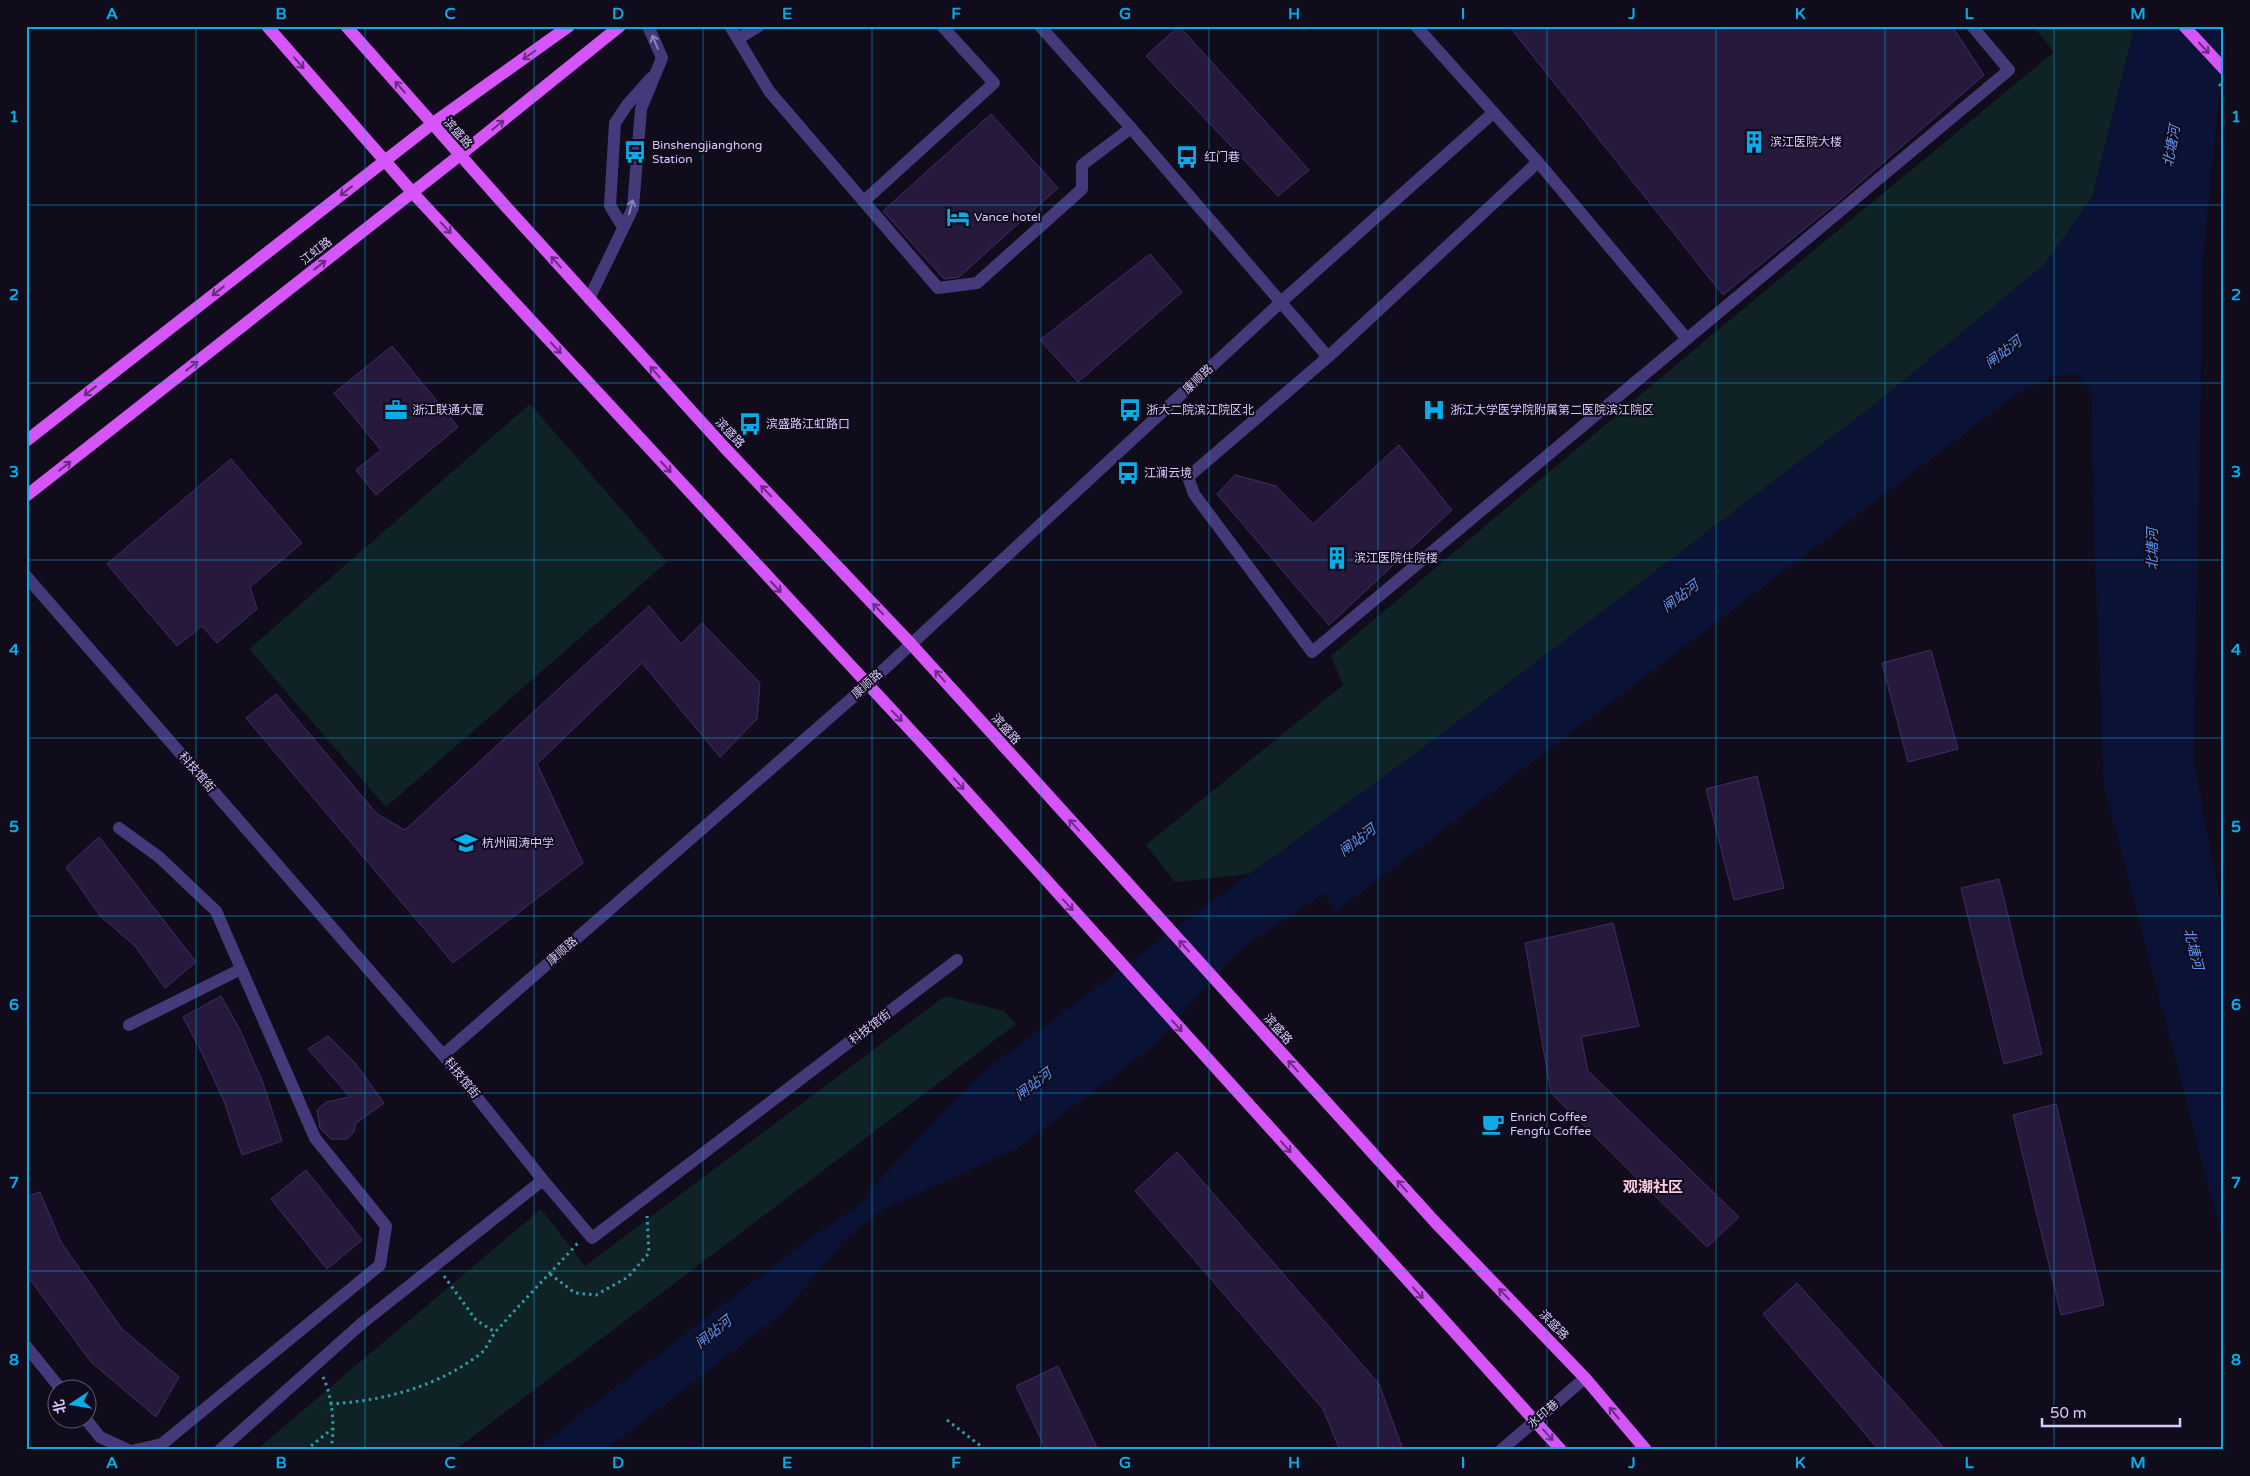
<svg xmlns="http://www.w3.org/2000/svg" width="2250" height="1476" viewBox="0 0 2250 1476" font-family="'Varela Round','Noto Sans SC',sans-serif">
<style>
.green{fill:#0f2225}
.water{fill:#0a1336}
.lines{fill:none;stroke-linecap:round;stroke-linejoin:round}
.canal{stroke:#0a1336;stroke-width:19}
.building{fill:#26193c;stroke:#412c67}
.path{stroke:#329ba8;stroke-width:3;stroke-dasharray:2.5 4;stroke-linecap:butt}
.minor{stroke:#463979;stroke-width:12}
.major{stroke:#d655f8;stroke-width:12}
.oneway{stroke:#8e81bb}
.oneway2{stroke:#6a2d7f}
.grid{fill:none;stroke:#0aace7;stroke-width:1;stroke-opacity:0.55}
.labels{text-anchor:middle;stroke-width:4;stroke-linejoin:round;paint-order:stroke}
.street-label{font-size:12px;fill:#d7c9fd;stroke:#110c1c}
.poi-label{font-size:12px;fill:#d7c9fd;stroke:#110c1c;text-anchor:start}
.water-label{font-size:14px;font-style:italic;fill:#5c95f8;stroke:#110c1c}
.quarter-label{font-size:15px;font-weight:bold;fill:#fdcbe2;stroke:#110c1c}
.neatline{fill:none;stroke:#0aace7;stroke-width:2}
.grid-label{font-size:16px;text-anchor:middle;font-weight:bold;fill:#0aace7}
</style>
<rect width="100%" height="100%" fill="#110c1c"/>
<path class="green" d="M2033 26H2135L2093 195 2046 263 1874 405 1419 751 1250 874 1175 882 1146 845 1343 685 1331 656 1708 338 2054 52Z
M530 404 667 562 386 807 249 649Z
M945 996 1004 1011 1016 1024 455 1450H256L541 1209 585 1266Z"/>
<path class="water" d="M2135 26H2224V46L2203 259 2194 762 2224 921V1246L2104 786 2093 508 2091 393 2077 374 2053 376 2019 392 1335 912 1324 893 1239 950 1154 1046 1018 1148 882 1210 866 1194 977 1077 1200 910 1419 751 1874 405 2046 263 2093 195Z
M822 1229 839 1247 785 1311 606 1450H534Z"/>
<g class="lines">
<path class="canal" d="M810 1254 895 1188"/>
</g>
<path class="building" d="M1179 26 1309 170 1278 196 1146 56Z
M1509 26H1952L1984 75 1840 200 1723 295Z
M991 114 1058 188 959 277 944 279 883 211Z
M1150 254 1182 292 1078 382 1040 340Z
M392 346 458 427 376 495 356 470 381 450 334 393Z
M1399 445 1452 510 1329 625 1217 494 1235 475 1276 486 1313 524Z
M231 459 302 543 250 587 257 609 217 643 202 626 177 646 107 564Z
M649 606 681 644 702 623 760 683 757 719 720 757 642 663 537 764 583 863 453 963 246 718 276 694 377 814 405 830Z
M1931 650 1958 749 1908 762 1882 663Z
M1757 776 1784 888 1734 900 1706 789Z
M99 837 196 962 165 988 135 946 100 916 66 867Z
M1999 879 2042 1054 2004 1064 1961 888Z
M1613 923 1639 1026 1581 1037 1588 1071 1739 1217 1707 1247 1551 1093 1525 943Z
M221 996 240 1030 263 1083 282 1141 242 1155 224 1101 201 1051 183 1017Z
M328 1036 355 1063 384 1103 356 1123 354 1132 347 1139H331L320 1128 317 1110 326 1102 350 1097 308 1049Z
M2056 1104 2104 1305 2061 1315 2013 1115Z
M1177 1152 1379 1384 1403 1450H1340L1323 1409 1135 1191Z
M306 1170 362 1240 327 1269 271 1199Z
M40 1192 61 1242 122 1329 179 1377 156 1417 91 1362 26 1274V1197Z
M1797 1283 1946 1450H1879L1763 1314Z
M1058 1366 1098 1450H1046L1016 1386Z"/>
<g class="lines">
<path class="path" d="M2219 84 2224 89
M550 1274 575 1293 596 1295 628 1277 649 1253 647 1216
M444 1276 476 1320 495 1332
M323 1377C333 1398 335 1427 331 1450
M330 1404C383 1401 437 1387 480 1354 488 1348 491 1336 498 1329 524 1300 551 1272 578 1243
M947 1420 986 1450
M306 1450 332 1429"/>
<path class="minor" d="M730 26 769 91 938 288 977 283 1082 189V165L1131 128
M1040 26 1131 128 1328 357 1188 477 1194 494 1312 652 2009 70 1972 26
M1416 26 1538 162 1687 339
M738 39 759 26
M864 201 994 83 942 26
M623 227 610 206 615 123 627 105 651 78
M589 299 633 208 641 109 662 58 648 26
M1328 357 1538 162
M26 576 443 1055 543 1180 592 1238 957 960
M119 828 159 857 216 911 315 1138 386 1226 380 1265 162 1444 135 1450
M129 1025 241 969
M443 1055 867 685 1281 302 1493 113
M26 1346 60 1388
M85 1418 100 1437 128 1450
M220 1450 361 1324 543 1180
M1501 1450 1585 1378"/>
<path class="major" d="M267 26 413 193 927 748 1561 1450
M346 26 500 200 725 448 911 644 1435 1222 1585 1378 1646 1450
M2184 26 2224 69
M26 441 432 124 569 26
M26 496 460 155 620 26"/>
</g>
<defs><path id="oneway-shaft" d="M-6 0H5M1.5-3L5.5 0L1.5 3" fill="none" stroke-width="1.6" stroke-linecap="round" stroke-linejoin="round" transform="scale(1.25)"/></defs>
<g class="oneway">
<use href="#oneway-shaft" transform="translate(655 42) rotate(-113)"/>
<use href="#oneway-shaft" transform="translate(631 207) rotate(-75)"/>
</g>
<g class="oneway2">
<use href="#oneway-shaft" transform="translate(2204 48) rotate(47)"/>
<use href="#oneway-shaft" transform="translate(529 55) rotate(145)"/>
<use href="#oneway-shaft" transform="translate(299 63) rotate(49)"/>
<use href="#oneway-shaft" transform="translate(400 87) rotate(-131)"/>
<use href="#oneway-shaft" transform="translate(498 125) rotate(-39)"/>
<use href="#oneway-shaft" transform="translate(346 191) rotate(142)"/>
<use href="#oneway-shaft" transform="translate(446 228) rotate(47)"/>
<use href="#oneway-shaft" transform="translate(556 262) rotate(-132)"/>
<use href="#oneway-shaft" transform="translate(320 265) rotate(-38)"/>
<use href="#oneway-shaft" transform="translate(218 291) rotate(142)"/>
<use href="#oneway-shaft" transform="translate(556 348) rotate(47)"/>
<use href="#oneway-shaft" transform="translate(192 366) rotate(-38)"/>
<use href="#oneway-shaft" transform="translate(655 372) rotate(-132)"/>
<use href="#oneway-shaft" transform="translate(90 391) rotate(142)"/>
<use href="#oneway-shaft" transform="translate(65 466) rotate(-38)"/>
<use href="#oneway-shaft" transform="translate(666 467) rotate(47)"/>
<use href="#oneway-shaft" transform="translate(766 491) rotate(-134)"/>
<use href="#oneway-shaft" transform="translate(776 587) rotate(47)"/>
<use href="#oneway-shaft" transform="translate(878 609) rotate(-134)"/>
<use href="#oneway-shaft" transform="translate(940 676) rotate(-131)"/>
<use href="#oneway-shaft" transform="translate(897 716) rotate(46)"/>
<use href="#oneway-shaft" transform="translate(959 784) rotate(48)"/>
<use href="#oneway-shaft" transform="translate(1074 825) rotate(-132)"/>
<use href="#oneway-shaft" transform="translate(1068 905) rotate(48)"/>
<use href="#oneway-shaft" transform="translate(1184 946) rotate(-132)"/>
<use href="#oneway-shaft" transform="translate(1177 1026) rotate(48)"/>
<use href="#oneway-shaft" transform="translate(1293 1066) rotate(-132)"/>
<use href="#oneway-shaft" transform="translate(1286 1147) rotate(48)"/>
<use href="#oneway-shaft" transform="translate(1402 1186) rotate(-132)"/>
<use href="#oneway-shaft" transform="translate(1418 1293) rotate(48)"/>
<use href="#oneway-shaft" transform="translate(1504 1294) rotate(-134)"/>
<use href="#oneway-shaft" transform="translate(1614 1413) rotate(-130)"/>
<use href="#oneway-shaft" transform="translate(1548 1435) rotate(48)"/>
</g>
<path class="grid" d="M196 26V1450M365 26V1450M534 26V1450M703 26V1450M872 26V1450M1041 26V1450M1209 26V1450M1378 26V1450M1547 26V1450M1716 26V1450M1885 26V1450M2054 26V1450M26 205H2224M26 383H2224M26 560H2224M26 738H2224M26 916H2224M26 1093H2224M26 1271H2224"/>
<defs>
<symbol id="building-bare" viewBox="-9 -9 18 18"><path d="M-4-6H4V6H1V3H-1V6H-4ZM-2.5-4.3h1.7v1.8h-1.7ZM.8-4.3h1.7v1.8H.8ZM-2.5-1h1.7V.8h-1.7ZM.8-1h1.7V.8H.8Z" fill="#0aace7" stroke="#110c1c" stroke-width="2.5" paint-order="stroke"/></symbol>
<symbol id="bus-bare" viewBox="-9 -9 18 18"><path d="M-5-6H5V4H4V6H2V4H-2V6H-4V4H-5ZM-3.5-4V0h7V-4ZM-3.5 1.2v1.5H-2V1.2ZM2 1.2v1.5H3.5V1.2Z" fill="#0aace7" stroke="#110c1c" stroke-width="2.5" paint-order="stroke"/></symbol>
<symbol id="hotel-bare" viewBox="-9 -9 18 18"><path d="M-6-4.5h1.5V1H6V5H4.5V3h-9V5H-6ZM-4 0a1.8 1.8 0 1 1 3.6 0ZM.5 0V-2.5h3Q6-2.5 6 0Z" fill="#0aace7" stroke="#110c1c" stroke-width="2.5" paint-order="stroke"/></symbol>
<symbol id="office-bare" viewBox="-9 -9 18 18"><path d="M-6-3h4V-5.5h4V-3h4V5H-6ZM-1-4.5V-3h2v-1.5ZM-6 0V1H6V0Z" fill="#0aace7" stroke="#110c1c" stroke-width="2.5" paint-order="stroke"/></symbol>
<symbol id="hospital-bare" viewBox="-9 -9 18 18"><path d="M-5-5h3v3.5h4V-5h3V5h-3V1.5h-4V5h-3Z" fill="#0aace7" stroke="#110c1c" stroke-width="2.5" paint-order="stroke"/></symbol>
<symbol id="school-bare" viewBox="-9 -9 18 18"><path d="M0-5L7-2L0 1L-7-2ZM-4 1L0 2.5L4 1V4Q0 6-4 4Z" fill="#0aace7" stroke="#110c1c" stroke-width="2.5" paint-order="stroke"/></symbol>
<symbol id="cafe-bare" viewBox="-9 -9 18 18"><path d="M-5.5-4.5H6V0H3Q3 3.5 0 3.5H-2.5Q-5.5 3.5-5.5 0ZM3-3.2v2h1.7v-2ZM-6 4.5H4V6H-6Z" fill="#0aace7" stroke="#110c1c" stroke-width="2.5" paint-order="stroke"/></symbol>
</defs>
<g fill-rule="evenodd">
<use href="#building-bare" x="1738" y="126" width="32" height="32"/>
<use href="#bus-bare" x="619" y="136" width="32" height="32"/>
<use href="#bus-bare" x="1171" y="141" width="32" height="32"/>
<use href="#hotel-bare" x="942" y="201" width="32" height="32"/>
<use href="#office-bare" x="380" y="394" width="32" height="32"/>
<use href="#bus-bare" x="1114" y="394" width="32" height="32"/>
<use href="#hospital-bare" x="1418" y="394" width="32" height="32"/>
<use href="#bus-bare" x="734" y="408" width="32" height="32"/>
<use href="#bus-bare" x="1112" y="457" width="32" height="32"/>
<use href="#building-bare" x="1321" y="542" width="32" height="32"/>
<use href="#school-bare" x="450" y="827" width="32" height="32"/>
<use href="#cafe-bare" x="1477" y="1108" width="32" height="32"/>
</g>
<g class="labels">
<g class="street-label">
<text transform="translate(458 133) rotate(48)" y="4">滨盛路</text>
<text transform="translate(316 251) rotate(-38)" y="4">江虹路</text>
<text transform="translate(1198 379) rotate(-43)" y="4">康顺路</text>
<text transform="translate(730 433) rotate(47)" y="4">滨盛路</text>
<text transform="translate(867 684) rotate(-42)" y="4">康顺路</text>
<text transform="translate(1006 729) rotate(48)" y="4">滨盛路</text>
<text transform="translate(197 772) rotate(49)" y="4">科技馆街</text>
<text transform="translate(562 951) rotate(-41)" y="4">康顺路</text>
<text transform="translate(870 1027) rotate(-37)" y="4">科技馆街</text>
<text transform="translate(1278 1029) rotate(48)" y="4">滨盛路</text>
<text transform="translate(462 1078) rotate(51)" y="4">科技馆街</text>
<text transform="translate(1554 1325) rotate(46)" y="4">滨盛路</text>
<text transform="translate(1543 1414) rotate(-41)" y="4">水印巷</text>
</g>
<g class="poi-label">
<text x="1770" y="146">滨江医院大楼</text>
<text x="652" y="149">Binshengjianghong<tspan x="652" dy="14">Station</tspan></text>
<text x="1204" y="161">红门巷</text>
<text x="974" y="221">Vance hotel</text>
<text x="412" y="414">浙江联通大厦</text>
<text x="1146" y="414">浙大二院滨江院区北</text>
<text x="1450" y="414">浙江大学医学院附属第二医院滨江院区</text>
<text x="766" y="428">滨盛路江虹路口</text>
<text x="1144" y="477">江澜云境</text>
<text x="1354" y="562">滨江医院住院楼</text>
<text x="482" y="847">杭州闻涛中学</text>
<text x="1510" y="1121">Enrich Coffee<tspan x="1510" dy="14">Fengfu Coffee</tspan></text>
</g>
<g class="water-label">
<text transform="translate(2171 146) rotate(-80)" y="5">北塘河</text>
<text transform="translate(2003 352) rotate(-37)" y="5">闸站河</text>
<text transform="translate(2152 549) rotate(-90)" y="5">北塘河</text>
<text transform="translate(1680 596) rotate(-37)" y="5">闸站河</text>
<text transform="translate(1357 840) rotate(-37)" y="5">闸站河</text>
<text transform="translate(2194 949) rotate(76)" y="5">北塘河</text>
<text transform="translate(1033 1084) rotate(-37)" y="5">闸站河</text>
<text transform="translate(713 1332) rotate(-39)" y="5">闸站河</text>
</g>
<g class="quarter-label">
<text x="1653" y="1192">观潮社区</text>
</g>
</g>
<rect width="2250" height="1476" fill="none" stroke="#110c1c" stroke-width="55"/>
<g transform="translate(72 1404) rotate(258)"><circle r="24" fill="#110c1c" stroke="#605876"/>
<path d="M0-4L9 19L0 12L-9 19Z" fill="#0aace7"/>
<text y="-8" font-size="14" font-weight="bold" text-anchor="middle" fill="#d7c9fd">北</text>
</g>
<path d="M2042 1418v8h138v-8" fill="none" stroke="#d7c9fd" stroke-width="2.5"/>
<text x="2050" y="1418" font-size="15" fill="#d7c9fd" stroke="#110c1c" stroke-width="4" paint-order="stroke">50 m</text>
<rect x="28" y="28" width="2194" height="1420" class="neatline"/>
<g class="grid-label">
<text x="112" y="19">A</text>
<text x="281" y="19">B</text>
<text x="450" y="19">C</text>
<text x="618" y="19">D</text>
<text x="787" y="19">E</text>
<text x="956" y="19">F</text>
<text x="1125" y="19">G</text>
<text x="1294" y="19">H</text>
<text x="1463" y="19">I</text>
<text x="1632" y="19">J</text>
<text x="1800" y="19">K</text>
<text x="1969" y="19">L</text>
<text x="2138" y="19">M</text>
<text x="14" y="122">1</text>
<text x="2236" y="122">1</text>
<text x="14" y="300">2</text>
<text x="2236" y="300">2</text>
<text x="14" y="477">3</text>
<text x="2236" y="477">3</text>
<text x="14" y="655">4</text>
<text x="2236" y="655">4</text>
<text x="14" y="832">5</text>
<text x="2236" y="832">5</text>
<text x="14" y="1010">6</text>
<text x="2236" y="1010">6</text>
<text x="14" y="1188">7</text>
<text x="2236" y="1188">7</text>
<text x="14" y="1365">8</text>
<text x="2236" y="1365">8</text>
<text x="112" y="1468">A</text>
<text x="281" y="1468">B</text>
<text x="450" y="1468">C</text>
<text x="618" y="1468">D</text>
<text x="787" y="1468">E</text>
<text x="956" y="1468">F</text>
<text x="1125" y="1468">G</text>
<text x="1294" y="1468">H</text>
<text x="1463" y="1468">I</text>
<text x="1632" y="1468">J</text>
<text x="1800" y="1468">K</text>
<text x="1969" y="1468">L</text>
<text x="2138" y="1468">M</text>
</g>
</svg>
